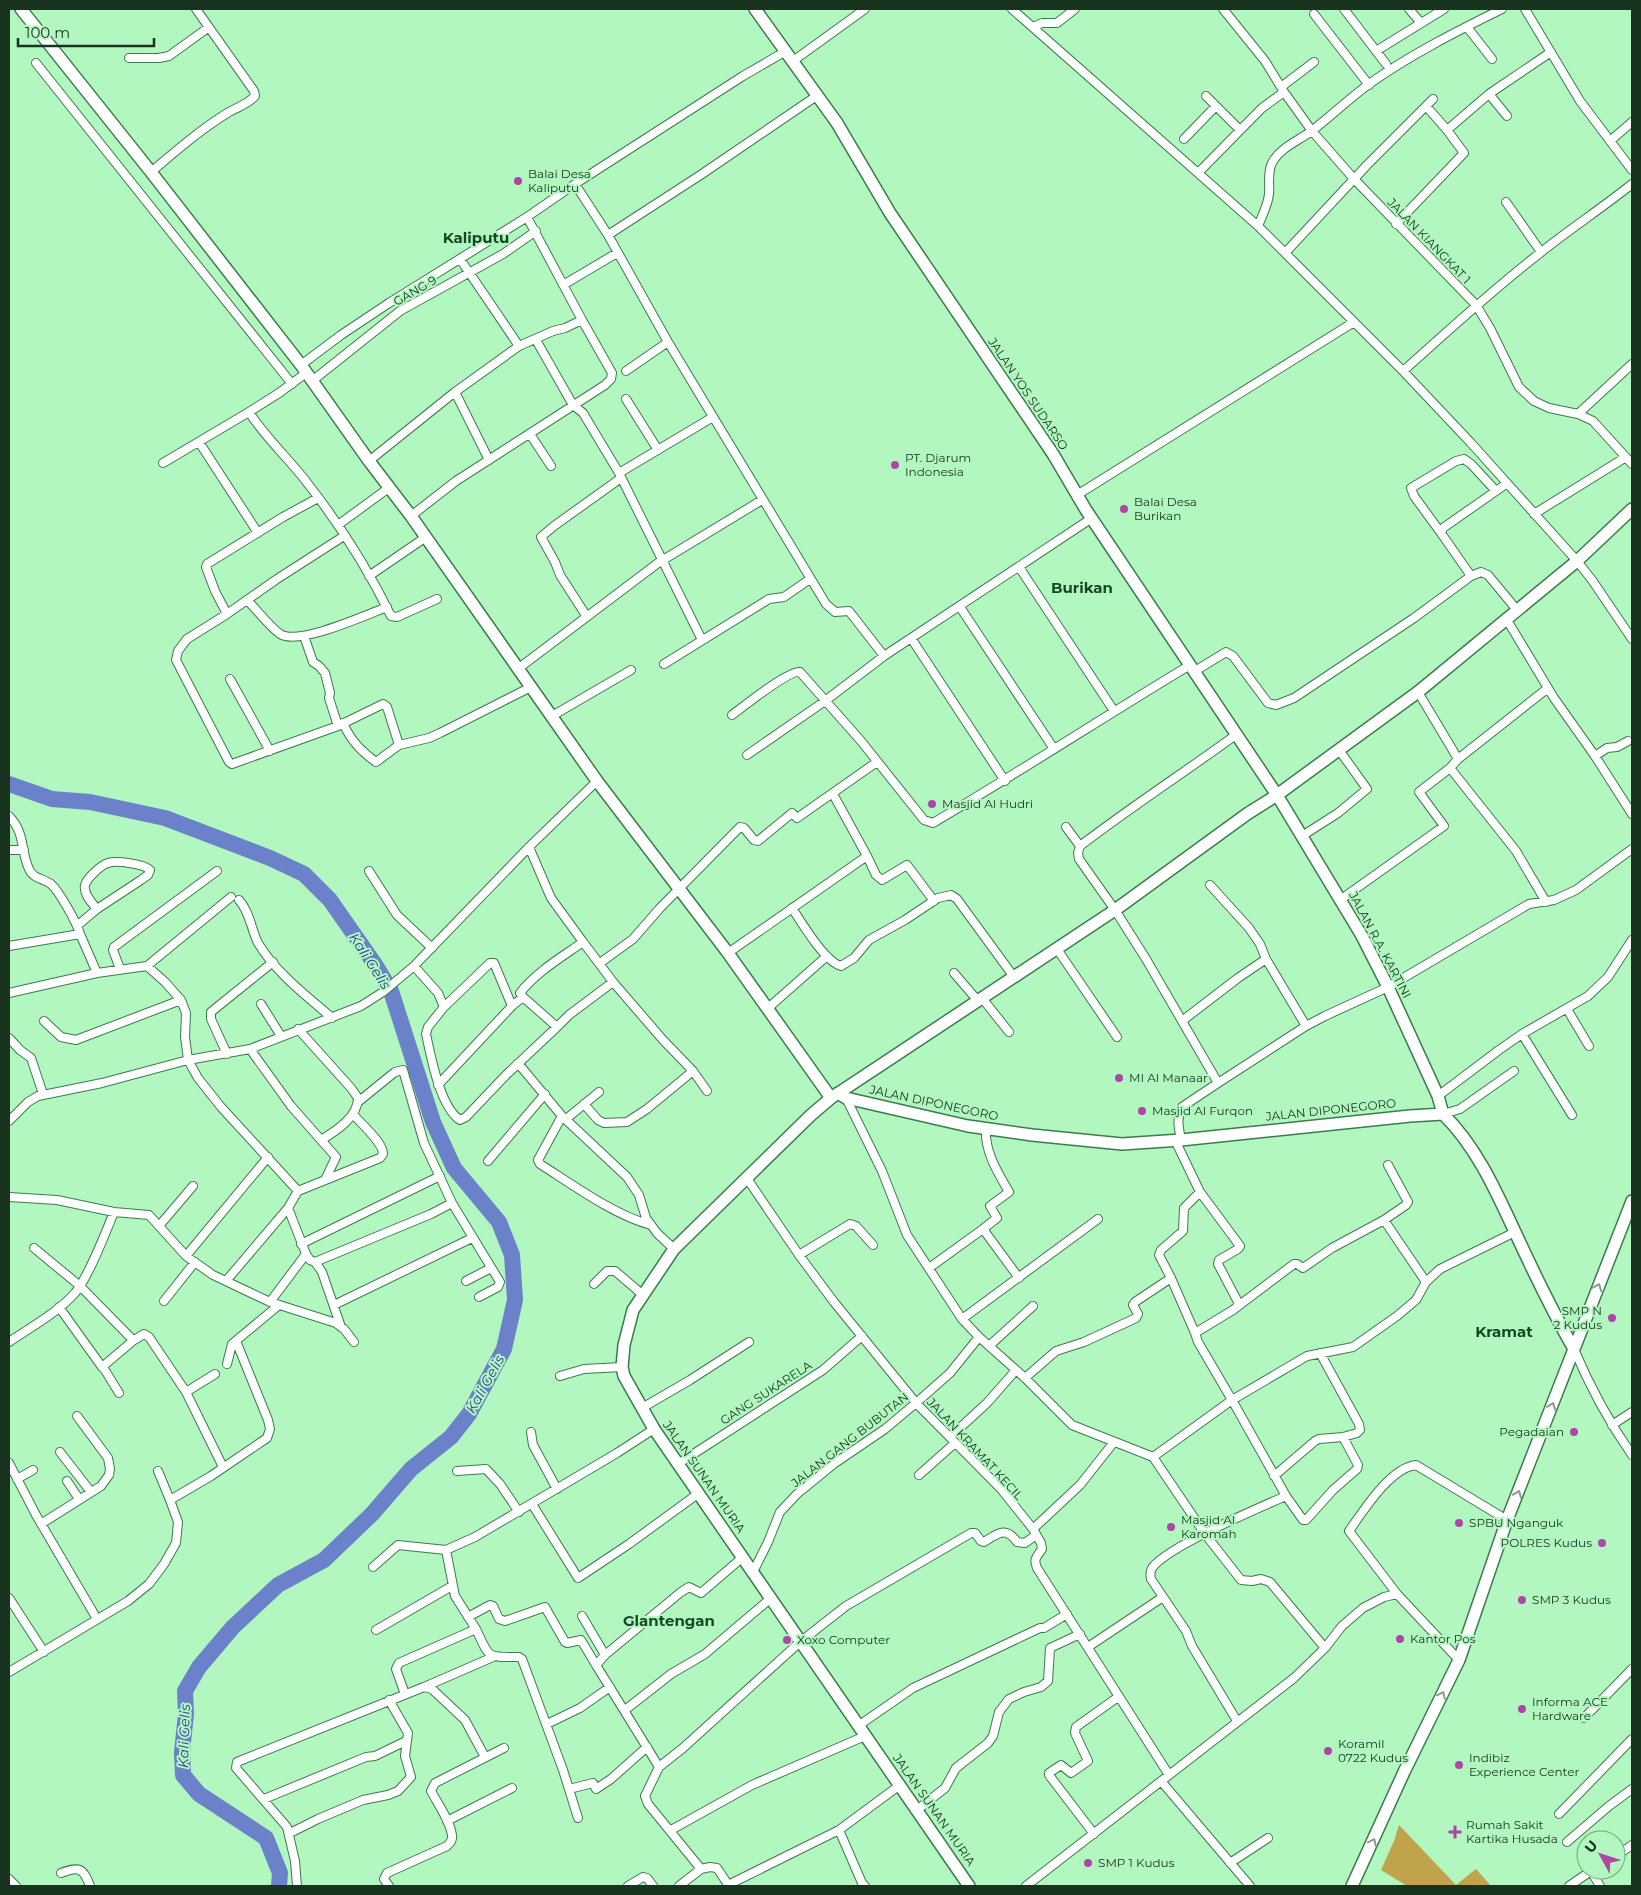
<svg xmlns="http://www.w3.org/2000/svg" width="1641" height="1895" viewBox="0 0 1641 1895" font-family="Montserrat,sans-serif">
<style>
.forest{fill:#c1a34b}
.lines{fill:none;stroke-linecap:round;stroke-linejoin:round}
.river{stroke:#6b81c9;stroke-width:16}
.street-casing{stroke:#3b7c4c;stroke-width:10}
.secondary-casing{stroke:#3b7c4c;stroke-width:14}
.street{stroke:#fff;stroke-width:8}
.secondary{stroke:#fff;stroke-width:11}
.oneway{stroke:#8c9a8f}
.poi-dot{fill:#ae46a8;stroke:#b2f6c0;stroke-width:2}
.labels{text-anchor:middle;stroke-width:4;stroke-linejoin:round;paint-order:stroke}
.poi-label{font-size:12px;fill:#18341f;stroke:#b2f6c0;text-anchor:start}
.street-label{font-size:12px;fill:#18341f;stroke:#b2f6c0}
.water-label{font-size:14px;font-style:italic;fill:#304298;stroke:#b2f6c0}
.quarter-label{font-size:15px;font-weight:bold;fill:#154824;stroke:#b2f6c0}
</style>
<rect width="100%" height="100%" fill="#b2f6c0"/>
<path class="forest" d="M1399 1825 1456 1885 1476 1869 1491 1886H1407L1381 1870 1394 1841Z"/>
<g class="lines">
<path class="river" d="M9 784 52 799 90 802 165 818 270 858 304 874 330 900 374 963 391 991 433 1122 454 1168 499 1222 512 1255 515 1300 504 1349 469 1414 451 1437 411 1469 372 1514 324 1560 278 1585 233 1627 199 1667 185 1691 186 1714 182 1752 183 1775 199 1794 266 1838 280 1873 279 1886"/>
<defs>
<path id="street" d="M1012 9 1258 226 1403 371 1471 443 1577 561 1592 580 1632 639
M1223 9 1265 61 1284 92 1312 131 1354 179 1476 305 1490 328 1519 387 1534 401 1549 408 1578 414 1593 421 1632 464
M1344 9 1386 64
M1409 9 1421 23
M1525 9 1580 101 1632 170
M1314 14 1369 85
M1033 27 1042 23H1057L1075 9
M1467 27 1492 59
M1376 51 1444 9
M129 58H159L169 56 209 27
M793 61 865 9
M36 63 292 384
M1281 87 1314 62
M1489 94 1507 116
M1206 96 1240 130
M1426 106 1447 130 1489 94 1551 52
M1184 139 1216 106
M1610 141 1632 122
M151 172C176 151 201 129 229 112 238 107 248 104 255 96L254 91 196 9
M1198 173 1262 108 1284 92
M575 184 608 235 668 342 826 604 835 612 849 611 884 656
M1506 202 1541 252
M1396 224 1464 153 1447 130
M1258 226C1262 216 1268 205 1269 194 1270 184 1267 173 1272 163 1279 148 1300 140 1313 130 1332 115 1350 98 1369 84 1410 55 1457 31 1502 9
M608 235 702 174 818 95
M1285 253 1368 164 1433 99
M460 259 519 346
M563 285 617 253
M536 340 573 405 583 413 619 473 702 640
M301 365 341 335 389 303 527 217 575 184 743 76 786 51
M626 371 668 342
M1403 371C1448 331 1492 290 1540 253 1570 229 1602 208 1632 184
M306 373 279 393 249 412C265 437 287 457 305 480 338 522 368 569 391 616L397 617 437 599
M312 381 400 311 503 254 536 231
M455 392 489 460
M626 399 658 450
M1578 414 1632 364
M530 434 551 466
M199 442 258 533
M369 461 455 392 519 346 553 331 565 328 582 320
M163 463 249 412
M619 473 713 417
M1506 484 1443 528 1441 533 1471 576 1481 572 1488 575 1517 610
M1077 495 1354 322
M1534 514 1626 457
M411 516 456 481 605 385 611 379 612 373 582 320 527 217
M338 525 390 487
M1441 533 1414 496 1411 488 1456 461 1464 459 1471 464 1496 491
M344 536 277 579 227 614 187 639 178 651 176 660 229 762 232 764 338 726 383 704 387 707 399 745
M1019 567 1114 711
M369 576 426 537
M247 600C257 610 269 626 280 634 298 646 366 615 387 607
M960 607 1054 749
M227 614 215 591 206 567 207 564 283 517 318 498
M587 617 560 575 555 562 541 537 554 526 621 478
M1507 620 1554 698 1595 756 1632 814
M304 636 313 662 319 666 325 673 330 693 329 698 338 726
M911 638 1005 781
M664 664 769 599 784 597 810 579
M519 668 658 563 762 500
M1195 671 1226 652 1233 656 1268 703 1276 705 1294 698 1414 618 1471 576
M230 679 270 751
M1418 692 1458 759
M732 715C744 706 789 670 800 672L861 741 924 820 933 823C1019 772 1104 717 1190 665
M552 716 631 670
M343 723C351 741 361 751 376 762L399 745 429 738 440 733 531 687
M1237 734C1185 772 1131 807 1080 846L1078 853 1079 859 1115 910 1146 959 1218 1083 1306 1026 1325 1016 1388 987 1529 904 1554 900 1576 890 1632 849
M747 755 825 701 884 656 1092 518
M1595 756 1607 748 1617 747 1628 741
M833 794 867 856
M9 816C26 834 20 850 29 869 33 879 43 878 51 884 59 891 77 923 80 934L9 946
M1066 827 1080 846
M1302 836 1338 813 1367 789 1339 750
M9 850H24
M369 871 397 915 432 948
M1210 885 1249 928 1260 944 1266 959 1306 1026
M239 900C250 912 251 929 258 943 276 973 307 996 332 1018
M1340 900 1444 826 1419 792 1450 768
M1546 902 1516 851 1450 768 1458 759 1548 688
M792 908C802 923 824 961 841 966L854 958 869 940 905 920 938 898 951 895 957 899 1014 977
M78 925 97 909C92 903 83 894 85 885 87 878 101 865 108 863 116 860 144 864 150 870L148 875 141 880 97 909
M583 942 613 982
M1057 949 1117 1037
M728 953 867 856 876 875 882 880 907 865 934 901
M600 963 633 939 660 908 740 827 744 828 754 840 758 841 792 813 797 818 877 762
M147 966 231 897
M414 966 438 993 444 1007 428 1027 426 1034C431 1057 440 1107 460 1120L466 1117 507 1074 557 1027 523 997 512 1006 438 1085
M120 969 113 950 114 947 217 871
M97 973 147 966 165 982 181 1000 186 1013 185 1037 188 1060 198 1078 221 1107 298 1191 288 1208 306 1254 270 1302
M954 973 978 1001
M9 993 97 973 80 934
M523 997 520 993C536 972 562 957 583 942L551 898 529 847
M982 998 1009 1032
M261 1004 281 1036
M444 1007 490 963H494L512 1006
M767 1009 827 956
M1567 1009 1589 1046
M44 1021 61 1037 76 1040 181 1000
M1182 1021 1238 978 1266 959
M557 1027 569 1015 613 982 663 1040 693 1071 707 1091
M1522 1034 1572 1115
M9 1038 20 1050 31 1058 43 1094
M250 1049 291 1106 321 1140C336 1131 358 1117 358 1098L351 1088 298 1029
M227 1054 211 1019V1012L273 962
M517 1064 522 1068 562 1116 627 1177 639 1195 646 1218 657 1233 674 1249
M1438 1096 1499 1050 1522 1034 1588 996 1608 977 1632 940
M846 1098 882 1171 907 1235 962 1319 979 1337 1025 1378 1072 1425 1153 1457 1205 1534 1241 1580 1252 1581 1261 1579 1270 1582 1325 1648
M584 1104 598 1120 604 1123 627 1122 647 1109 693 1071
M1443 1114 1460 1109 1514 1071
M562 1116 538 1160 540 1164C573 1185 614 1215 651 1225
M566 1119 599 1092
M9 1121 28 1102 38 1096 102 1083 188 1060 250 1049 361 1006 383 992 414 966 529 847 597 781
M986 1128C984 1151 998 1173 1009 1192L990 1206 997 1218 983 1229 1019 1278
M321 1140 336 1157 325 1180
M1175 1140 1200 1192 1240 1246 1238 1249 1219 1260 1218 1264 1239 1304
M1181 1140C1179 1129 1176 1118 1182 1107L1218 1083
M488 1161 545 1094
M746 1177 799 1255 834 1302 916 1403 1001 1489 1033 1529 1041 1543 1042 1549C1037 1557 1033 1558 1037 1568L1169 1775
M298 1191 380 1158 383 1154C383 1142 361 1124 353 1114
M9 1197 57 1200 114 1212 149 1215 186 1256 213 1275 270 1302 336 1323 344 1329 354 1342
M452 1203 500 1282 498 1287 479 1297
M1384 1220 1426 1282
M159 1226 193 1186
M301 1244 440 1176
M34 1248 80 1286 132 1339H136L144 1334 149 1337 186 1392 223 1467
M306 1254 310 1260 315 1262 431 1214 452 1203 424 1143 403 1070 395 1072 358 1102
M799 1255 850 1224 856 1226 873 1245
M186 1256 268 1157
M315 1262 322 1272 341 1327
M929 1268 983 1229
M226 1281 288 1208
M466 1281 491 1268
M594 1284 607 1271H615L643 1295
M164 1301 195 1262
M334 1305 472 1238
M59 1307 102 1367 134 1340
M962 1319 1098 1219
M1195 1333 1171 1278 1159 1255 1161 1250 1183 1231 1184 1208 1200 1192
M9 1342C31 1327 57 1313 75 1293 89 1276 105 1234 114 1212
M989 1346 1033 1306
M1574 1349C1590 1387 1609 1422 1632 1455
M227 1364 232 1344 279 1305
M103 1367 119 1393
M560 1376 584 1369 622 1367
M1025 1378 1056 1351 1084 1342 1136 1318 1138 1314 1133 1305 1135 1302 1171 1278
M186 1392 215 1374
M642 1408 690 1380 749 1342
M1612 1425 1632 1412
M531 1432 533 1445 557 1489
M950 1437 987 1403 1016 1370
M60 1452 91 1492
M1153 1457 1232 1400 1307 1356 1353 1347 1397 1316 1416 1300 1426 1282 1440 1269 1515 1232
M9 1463 36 1515 97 1619
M678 1464 823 1370 862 1336
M158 1471 170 1500
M457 1471 486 1469 500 1484 519 1512
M919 1475 955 1443
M1274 1476 1315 1441 1319 1439 1343 1437 1357 1433 1360 1430 1359 1424 1320 1353
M17 1479 33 1470
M67 1481 79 1499
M1286 1496 1303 1520H1306L1333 1490 1357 1469 1358 1465 1343 1437
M532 1504 578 1578 629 1544 699 1493
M41 1524 101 1486 109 1475 110 1469 108 1458 77 1416
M1033 1529 1080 1485 1114 1442
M373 1567 398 1545 446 1550 475 1537 617 1453 654 1429
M753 1572 768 1542 780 1512 797 1494 835 1463 885 1429 916 1403 950 1373 979 1337
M1397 1594 1349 1531C1364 1510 1390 1468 1416 1465L1507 1520
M9 1598 44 1652
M582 1616 605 1655
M468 1617 490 1605 493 1606 499 1619 505 1621 545 1607 565 1642 567 1643 581 1640 596 1665
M476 1629C490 1659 486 1657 519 1657L522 1659 563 1770 578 1818
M376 1630 452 1586
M1088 1647 1163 1597
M9 1672 128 1601 149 1584 164 1564 176 1543 178 1522 170 1500 211 1476 267 1438 270 1429 268 1420 236 1341
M424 1687 493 1657
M405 1694 396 1669 399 1663 476 1629 455 1596 446 1550
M625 1710 671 1674 705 1654 771 1598
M1584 1718 1632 1669
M1237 1721 1192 1646 1186 1631 1151 1579C1150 1575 1150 1572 1152 1568 1167 1547 1258 1508 1286 1496L1232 1400 1198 1342 1195 1333 1233 1310 1294 1264H1297L1303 1268 1332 1248 1384 1220 1406 1205 1408 1202 1388 1165
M547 1724 580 1708 610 1687
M858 1726 913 1688 1040 1628H1044L1067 1614
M659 1767 596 1665 605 1655 681 1592 689 1587 701 1593 743 1557
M1161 1781 1250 1886
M569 1789 593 1783 596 1789 611 1779 647 1747
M264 1799 366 1757 375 1756 406 1741
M917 1810 945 1788 956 1768 988 1743 993 1736 999 1712 1009 1699 1024 1692 1041 1687 1048 1681 1050 1648 1080 1634
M1559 1814 1632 1739
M447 1821 512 1788
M671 1830 752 1785 865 1736
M839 1830 862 1883 865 1886
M290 1833 318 1819 363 1800 388 1795 398 1791 411 1777 405 1756 408 1733 389 1700
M1094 1834 1049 1775V1773L1061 1765 1071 1773 1088 1761 1075 1733 1076 1727 1118 1697
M1567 1842 1609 1806 1632 1789
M1616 1856 1632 1845
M1230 1863 1268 1838
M701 1869 710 1867 717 1868 729 1886
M61 1873C80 1866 83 1868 90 1886
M9 1879 16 1886
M728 1885 839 1830 900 1785
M297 1886 295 1861 287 1827 236 1768 237 1762 424 1687 432 1689 465 1720 485 1757
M389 1886 384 1879 387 1873 447 1846C450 1843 453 1840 452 1835 450 1821 438 1804 431 1791L435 1783 504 1748
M628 1886 643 1877 647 1878 653 1886
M679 1886 701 1869 648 1804 645 1796 659 1767 683 1748 800 1642 846 1606 971 1533H975L981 1541 984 1542C998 1533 1006 1526 1017 1542L1025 1543 1036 1535
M1026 1886 1294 1678 1325 1648 1342 1626 1363 1608 1384 1597 1397 1594 1459 1660
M1569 1886 1591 1871 1600 1886"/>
<path id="secondary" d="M21 9 151 172 301 365 369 461 411 516 597 781 728 953 831 1098
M755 9 837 123 890 213 1053 454 1086 510 1277 795 1362 936 1388 987 1438 1096 1443 1114
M838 1093 846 1098 968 1126 1032 1135 1122 1144 1181 1140 1410 1116 1443 1114C1476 1146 1496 1191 1515 1232 1533 1271 1552 1311 1574 1349
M969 1886 654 1429 624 1376 622 1367 624 1345 633 1310 674 1249 811 1115 831 1098 1115 910 1247 814 1277 795 1418 692 1577 561 1632 509
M1352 1886 1404 1772 1459 1660 1507 1520 1632 1201"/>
</defs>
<use href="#street" class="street-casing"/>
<use href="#secondary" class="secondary-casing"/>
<use href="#street" class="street"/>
<use href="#secondary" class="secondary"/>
</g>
<defs><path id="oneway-chevron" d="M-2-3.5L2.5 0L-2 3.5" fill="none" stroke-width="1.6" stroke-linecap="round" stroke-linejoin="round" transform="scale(1.25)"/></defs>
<g class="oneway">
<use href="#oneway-chevron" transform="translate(1598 1287) rotate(-68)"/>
<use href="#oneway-chevron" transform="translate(1552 1406) rotate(-70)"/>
<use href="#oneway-chevron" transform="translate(1518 1494) rotate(-68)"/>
<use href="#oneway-chevron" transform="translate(1442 1695) rotate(-64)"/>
<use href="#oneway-chevron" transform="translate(1373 1842) rotate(-65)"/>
</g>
<g class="poi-dot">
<circle cx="518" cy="181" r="5"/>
<circle cx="895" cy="465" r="5"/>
<circle cx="1124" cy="509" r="5"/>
<circle cx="932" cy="804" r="5"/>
<circle cx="1119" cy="1078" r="5"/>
<circle cx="1142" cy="1111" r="5"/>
<circle cx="1612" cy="1318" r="5"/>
<circle cx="1574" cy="1432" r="5"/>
<circle cx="1459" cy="1523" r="5"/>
<circle cx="1171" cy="1527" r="5"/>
<circle cx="1602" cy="1543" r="5"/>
<circle cx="1522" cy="1600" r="5"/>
<circle cx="1400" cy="1639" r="5"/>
<circle cx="787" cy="1640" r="5"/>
<circle cx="1522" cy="1709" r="5"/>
<circle cx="1328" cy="1751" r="5"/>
<circle cx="1459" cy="1765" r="5"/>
<path d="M1452.5 1824.5h5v5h5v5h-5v5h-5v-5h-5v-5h5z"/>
<circle cx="1088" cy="1863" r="5"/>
</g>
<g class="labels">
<g class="poi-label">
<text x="528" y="178">Balai Desa<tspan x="528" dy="14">Kaliputu</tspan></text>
<text x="905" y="462">PT. Djarum<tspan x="905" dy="14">Indonesia</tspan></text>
<text x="1134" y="506">Balai Desa<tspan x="1134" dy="14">Burikan</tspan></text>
<text x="942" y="808">Masjid Al Hudri</text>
<text x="1129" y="1082">MI Al Manaar</text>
<text x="1152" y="1115">Masjid Al Furqon</text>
<text x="1602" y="1315" text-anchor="end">SMP N<tspan x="1602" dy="14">2 Kudus</tspan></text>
<text x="1564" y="1436" text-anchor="end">Pegadaian</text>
<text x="1181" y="1524">Masjid Al<tspan x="1181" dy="14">Karomah</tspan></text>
<text x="1469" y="1527">SPBU Nganguk</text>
<text x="1592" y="1547" text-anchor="end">POLRES Kudus</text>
<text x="1532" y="1604">SMP 3 Kudus</text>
<text x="1410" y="1643">Kantor Pos</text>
<text x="797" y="1644">Xoxo Computer</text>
<text x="1532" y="1706">Informa ACE<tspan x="1532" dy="14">Hardware</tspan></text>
<text x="1338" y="1748">Koramil<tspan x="1338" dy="14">0722 Kudus</tspan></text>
<text x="1469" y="1762">Indibiz<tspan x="1469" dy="14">Experience Center</tspan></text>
<text x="1466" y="1829">Rumah Sakit<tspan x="1466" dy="14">Kartika Husada</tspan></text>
<text x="1098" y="1867">SMP 1 Kudus</text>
</g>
<g class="street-label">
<text transform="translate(1429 241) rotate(46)" y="4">JALAN KIANGKAT 1</text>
<text transform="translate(415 291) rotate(-30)" y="4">GANG 9</text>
<text transform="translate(1028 394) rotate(56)" y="4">JALAN YOS SUDARSO</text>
<text transform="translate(1380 945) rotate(62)" y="4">JALAN R.A. KARTINI</text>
<text transform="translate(934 1103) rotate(12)" y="4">JALAN DIPONEGORO</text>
<text transform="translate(1331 1110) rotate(-6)" y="4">JALAN DIPONEGORO</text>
<text transform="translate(766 1393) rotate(-33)" y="4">GANG SUKARELA</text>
<text transform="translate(850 1440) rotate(-38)" y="4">JALAN GANG BUBUTAN</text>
<text transform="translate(975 1449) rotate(47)" y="4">JALAN KRAMAT KECIL</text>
<text transform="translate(704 1477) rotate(55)" y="4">JALAN SUNAN MURIA</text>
<text transform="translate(934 1810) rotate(55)" y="4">JALAN SUNAN MURIA</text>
</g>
<g class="water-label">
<text transform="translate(370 961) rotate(57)" y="5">Kali Gelis</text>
<text transform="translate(485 1384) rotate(-61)" y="5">Kali Gelis</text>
<text transform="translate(184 1736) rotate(-88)" y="5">Kali Gelis</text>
</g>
<g class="quarter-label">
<text x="476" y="243">Kaliputu</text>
<text x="1082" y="593">Burikan</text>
<text x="1504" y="1337">Kramat</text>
<text x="669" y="1626">Glantengan</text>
</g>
</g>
<rect width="1641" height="1895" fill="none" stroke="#18341f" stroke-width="20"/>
<g transform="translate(1601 1855) rotate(310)"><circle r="24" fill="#b2f6c0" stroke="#74a880"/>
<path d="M0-4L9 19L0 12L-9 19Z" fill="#ae46a8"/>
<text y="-8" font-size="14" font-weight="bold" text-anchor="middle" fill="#18341f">U</text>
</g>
<path d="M18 38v8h136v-8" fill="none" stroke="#18341f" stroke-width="2.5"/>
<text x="25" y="38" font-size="15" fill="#18341f" stroke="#b2f6c0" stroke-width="4" paint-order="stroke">100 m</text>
</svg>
